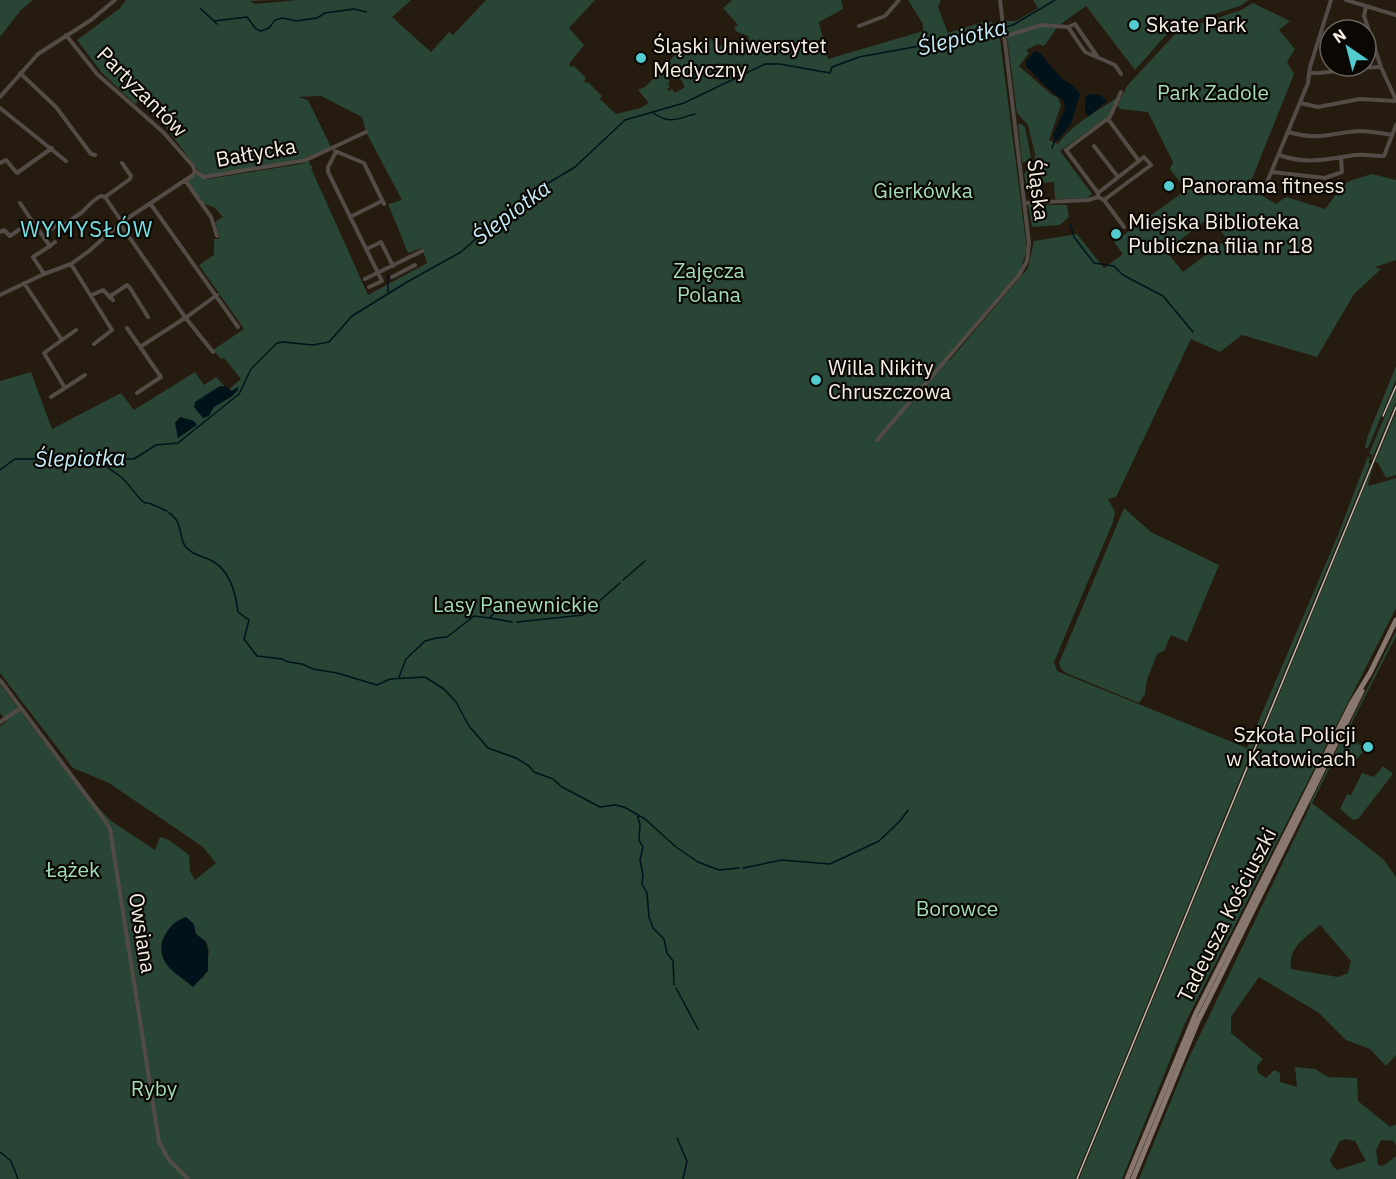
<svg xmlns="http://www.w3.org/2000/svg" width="1396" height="1179" viewBox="0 0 1396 1179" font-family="'IBM Plex Sans',sans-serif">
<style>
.green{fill:#294535;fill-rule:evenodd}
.water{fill:#00131b}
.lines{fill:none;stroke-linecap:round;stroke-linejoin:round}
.stream{stroke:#00131b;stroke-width:1.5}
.minor{stroke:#524b46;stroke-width:4}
.major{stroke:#87776e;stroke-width:5}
.rail{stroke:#c0b7ae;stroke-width:1.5}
.poi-dot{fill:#52ccd1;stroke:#0b0703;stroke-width:2}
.labels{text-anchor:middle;stroke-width:4.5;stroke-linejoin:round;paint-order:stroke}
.poi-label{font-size:21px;fill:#f6eee6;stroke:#0b0703;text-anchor:start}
.street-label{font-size:21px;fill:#f6eee6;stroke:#0b0703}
.park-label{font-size:21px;fill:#a2dcba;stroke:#0b0703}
.water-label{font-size:22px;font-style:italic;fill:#c4ecfb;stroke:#0b0703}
.neighbourhood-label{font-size:22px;letter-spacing:1.5px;fill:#75e1e4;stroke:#0b0703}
</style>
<rect width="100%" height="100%" fill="#261b0f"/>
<path class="green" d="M0 0H33L21 10 0 37Z
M126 0H276L250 1 255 4 297 0H411L392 17 431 52 449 32 453 35 486 0H595L569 28 584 45 569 64 571 67 574 66 586 78 584 81 586 83 588 82 602 96 600 99 616 114 640 108 649 103 638 90 645 87 660 72 664 73 670 81 668 83 670 87 667 89 669 91 672 89 675 93 685 87 679 76 672 80V73H667L664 68 680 48 684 53 689 54 697 46 698 41 704 44 710 38 718 47 730 42 733 49 750 45 748 36 737 32 734 28 738 25 723 8 732 0H841L843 9 819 22 828 59 923 31V24L908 0H941L938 7 948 33 986 21 998 24 1027 249 1020 271 946 358 949 361 1028 268 1034 241 1077 234 1104 268 1123 254 1114 242 1186 190 1170 169 1173 162 1148 112 1121 109 1117 106 1127 86 1176 33 1190 27 1241 10 1253 3 1290 21 1279 30 1295 49 1287 62 1294 74 1247 191 1263 196 1276 204 1286 197 1325 209 1344 184 1352 180 1372 174 1396 180V260L1375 267 1381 269 1354 294 1317 357 1242 335 1220 352 1191 339 1116 497 1108 499 1115 512 1113 522 1054 662 1057 671 1247 748 1338 535 1368 456 1369 457V463L1370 464 1075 1179H0V726L7 721 0 713V684L74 782 111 821 155 850 160 837 169 840 189 855 190 871 195 880 216 863 203 847 109 783 73 768 0 673V381L31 372 52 429 121 393 134 410 195 372 204 385 216 377 228 390 241 379 224 358 221 359 213 350 244 329 199 265 214 255V239H220L215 222 223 217 214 207 204 204 187 181 197 174 208 179 301 164 309 161 310 165 313 167 311 168 368 295 427 263 422 248 408 253 388 204 402 200 366 132 362 117 321 96 299 97 308 100 331 147 305 158 208 176 202 175 166 128 158 114 154 116 139 101 135 104 102 73 77 40 119 9ZM1210 217 1227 239 1183 272 1166 251ZM181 919C191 926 191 927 198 936 200 938 204 939 206 942 212 952 206 967 204 977L199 980 162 952C164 937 167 926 181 919Z
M1033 0H1249L1240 6 1180 25 1165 36 1135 70 1086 6C1077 13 1066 19 1058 27 1052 33 1050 40 1043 46L1038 44 1026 50 1029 53 1019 66 1051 94 1058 98 1061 105 1049 140 1058 144C1072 124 1098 111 1118 97L1109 116 1060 151 1092 194 1087 198 1055 199 1054 182 1026 184 1024 174 1034 163 1035 154 1028 125 1017 113 1005 21H1016L1038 8Z
M1018 124H1022L1025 127 1031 157 1027 162H1022Z
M1028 205H1067L1069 217 1060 225 1032 227Z
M1396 366V380L1368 448H1365L1367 438Z
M1396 389V402L1371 461 1372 454H1369Z
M1396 412V475L1386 478 1378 463 1375 462Z
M1374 464 1368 484 1369 486 1396 478V608L1185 1023 1122 1179H1079Z
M1124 508 1151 532 1219 565 1187 642 1171 635 1164 651 1157 654 1147 680 1145 694 1139 703 1066 673 1061 669 1059 663Z
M1396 631V636L1346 734 1365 749 1351 767 1339 764 1334 759 1312 803 1384 860 1396 877V1055L1386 1066 1370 1049 1346 1040 1319 1013 1259 977 1231 1017V1033L1263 1059 1257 1066 1258 1073 1266 1078 1274 1070 1280 1073V1082L1297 1087 1295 1067 1315 1069 1328 1077 1357 1078 1358 1101 1390 1127 1396 1124V1146L1394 1141 1381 1140 1376 1150 1378 1165 1383 1166 1396 1156V1179H1139L1186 1064 1311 804 1310 803ZM1320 925 1351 961 1348 973 1338 977 1291 969C1288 946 1306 938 1320 925ZM1346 1139 1355 1141 1366 1161 1337 1170 1332 1165 1330 1160 1340 1141Z
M1383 766 1393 774 1358 819 1353 820 1340 809 1347 794 1351 795 1362 773 1374 777Z"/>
<path class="water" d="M1035 51 1039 52 1061 78 1071 84 1080 94 1071 124 1058 140 1054 139 1053 135 1065 108 1064 101 1046 87 1026 66V61Z
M1088 94 1100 95 1107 101 1089 116 1085 113V98Z
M220 386H225L232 391 238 387V390L231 397 214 407 209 416 203 418 194 407 195 402Z
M180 417 194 421 197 425 178 438 175 423Z
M186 917 194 924 196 934 205 941 208 951V971L193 987C184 979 169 971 164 960 155 943 170 922 186 917Z"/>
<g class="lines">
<path class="stream" d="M200 8 217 24
M214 21 247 17 256 29 261 31 269 28 275 20 283 18 296 21 317 18 325 13 354 9 366 12
M1006 27 1013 25 1055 0
M652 112C669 125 676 119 695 114
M1052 148 1055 140
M1070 224 1074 237 1094 263 1114 266 1123 275 1163 296 1193 332
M388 275V292
M103 460C107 470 113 470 121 477 130 484 135 496 145 503H149L167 511
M0 470 15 459H134L156 445 178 443 239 394 251 369 277 343 283 342 313 345 329 342 352 316 407 282 461 252 520 200 575 167 625 120 684 103 765 64H780L830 73 832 67 859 57 925 45 938 46 1001 28
M169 513C183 522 178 534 185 546 193 556 204 556 214 562 230 572 236 595 238 612L249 620 244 639 257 656 282 659 288 662 302 664 313 669 337 673 377 685 390 679 425 677 444 689 456 702 469 726 488 748 516 758 529 766 534 772 553 779 562 787 600 807 615 805 624 807 645 819 676 847 698 862 719 870 739 868
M623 580 645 561
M502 606 508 603
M490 618 512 622
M517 622 583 615 620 583
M399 677 406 659 425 641 436 638 447 637 474 616 489 618 500 608
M637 814 640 825 639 840 643 847 640 860 643 875 642 884 647 893 649 917 653 928 664 939 667 953 673 961 674 985
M900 821 908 810
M743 868 782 860 830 864 879 841 899 822
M676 988 698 1029
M677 1138 687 1161 683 1179
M0 1152 11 1161 18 1179"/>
<path class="minor" d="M1346 0 1396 15
M1366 6 1364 16 1381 67 1396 100
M859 26 885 16 899 0
M1068 27 1075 24 1097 56
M66 35 97 74 163 132 193 166 195 171 204 177 306 160 366 132
M1003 37 1041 25 1068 27 1085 52 1115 65 1121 74
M20 73 56 107 91 154 95 155
M1309 73C1334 74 1357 66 1381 67
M0 97 38 54 91 20 115 0
M1300 103 1318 107 1360 99 1396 101
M0 108 66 161
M1108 119 1139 161
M1288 132C1320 141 1329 133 1359 131 1370 131 1381 133 1392 135
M1094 146 1118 177
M335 151 364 163 384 204
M336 152 328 167V172L382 281 369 287
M1279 155C1306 165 1328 159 1355 155 1365 154 1375 156 1384 156L1396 125
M0 163 6 160 17 173 52 148
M1272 172 1325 178 1342 172 1341 158
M185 180 211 217 217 236
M1248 189 1263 192 1308 83 1310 67 1331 0
M1098 193 1144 157 1151 165 1104 200
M105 197 122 222
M1098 197V193L1066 150 1110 117 1121 92
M150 203 238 327
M1025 203 1088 200 1098 197 1104 200 1124 227
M350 217 382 201
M32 221 50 246 33 257 44 274
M120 224 185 317 213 352
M52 229 60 223 64 225C69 221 75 217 81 213 88 207 92 200 101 196L105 197 130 179 131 176 122 163
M0 232 4 230 10 236 32 221 20 203
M50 246 55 242
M367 249 381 242 393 266
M71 264 112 330 94 344
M392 277 415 265
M365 279 422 251
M24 283 62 340
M0 295 44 274 71 264 89 251 122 222 193 175 195 171
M92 295 103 290 113 300
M109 297 127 285 130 288 148 317
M127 328 161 377 137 393
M76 330 44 353 65 388 85 375
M140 347 188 316 217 295
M51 397 65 388
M877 440 1019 275 1027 261 1029 243 1000 0
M0 680 101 815 110 829 159 1142 169 1160 188 1179
M0 722 21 708"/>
<path class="major" d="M1127 1179 1196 1013 1351 704 1370 673 1396 620
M1133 1179 1198 1021 1362 691"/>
<path class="rail" d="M1383 416 1396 386
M1077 1179 1396 407"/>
</g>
<g class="poi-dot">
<circle cx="1134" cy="25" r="6"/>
<circle cx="641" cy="58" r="6"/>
<circle cx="1169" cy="186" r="6"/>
<circle cx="1116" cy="234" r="6"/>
<circle cx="816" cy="380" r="6"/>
<circle cx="1368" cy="747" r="6"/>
</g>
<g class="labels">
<g class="poi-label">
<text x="1146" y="32">Skate Park</text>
<text x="653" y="53">Śląski Uniwersytet<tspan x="653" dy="24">Medyczny</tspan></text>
<text x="1181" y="193">Panorama fitness</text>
<text x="1128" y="229">Miejska Biblioteka<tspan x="1128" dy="24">Publiczna filia nr 18</tspan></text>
<text x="828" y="375">Willa Nikity<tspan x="828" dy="24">Chruszczowa</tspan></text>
<text x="1356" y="742" text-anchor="end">Szkoła Policji<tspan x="1356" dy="24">w Katowicach</tspan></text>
</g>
<g class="street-label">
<text transform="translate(142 92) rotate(45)" y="7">Partyzantów</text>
<text transform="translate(256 153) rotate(-10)" y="7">Bałtycka</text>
<text transform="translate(1038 190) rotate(83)" y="7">Śląska</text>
<text transform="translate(1227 915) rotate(-63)" y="7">Tadeusza Kościuszki</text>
<text transform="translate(142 933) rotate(81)" y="7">Owsiana</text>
</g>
<g class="park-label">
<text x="1213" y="100">Park Zadole</text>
<text x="923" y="198">Gierkówka</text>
<text x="709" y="278">Zajęcza<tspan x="709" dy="24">Polana</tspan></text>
<text x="516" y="612">Lasy Panewnickie</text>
<text x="73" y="877">Łążek</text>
<text x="957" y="916">Borowce</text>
<text x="154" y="1096">Ryby</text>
</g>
<g class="water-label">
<text transform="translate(962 37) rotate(-14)" y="8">Ślepiotka</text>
<text transform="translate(511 212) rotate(-37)" y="8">Ślepiotka</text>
<text transform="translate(80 458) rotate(-1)" y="8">Ślepiotka</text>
</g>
<g class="neighbourhood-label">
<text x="87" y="237">WYMYSŁÓW</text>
</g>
</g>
<g transform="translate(1348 48) rotate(325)"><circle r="28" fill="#0b0703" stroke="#69635e" stroke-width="1.5"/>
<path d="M0-4.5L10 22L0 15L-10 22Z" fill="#52ccd1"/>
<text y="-9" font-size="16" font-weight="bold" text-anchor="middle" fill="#f6eee6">N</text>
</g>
</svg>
